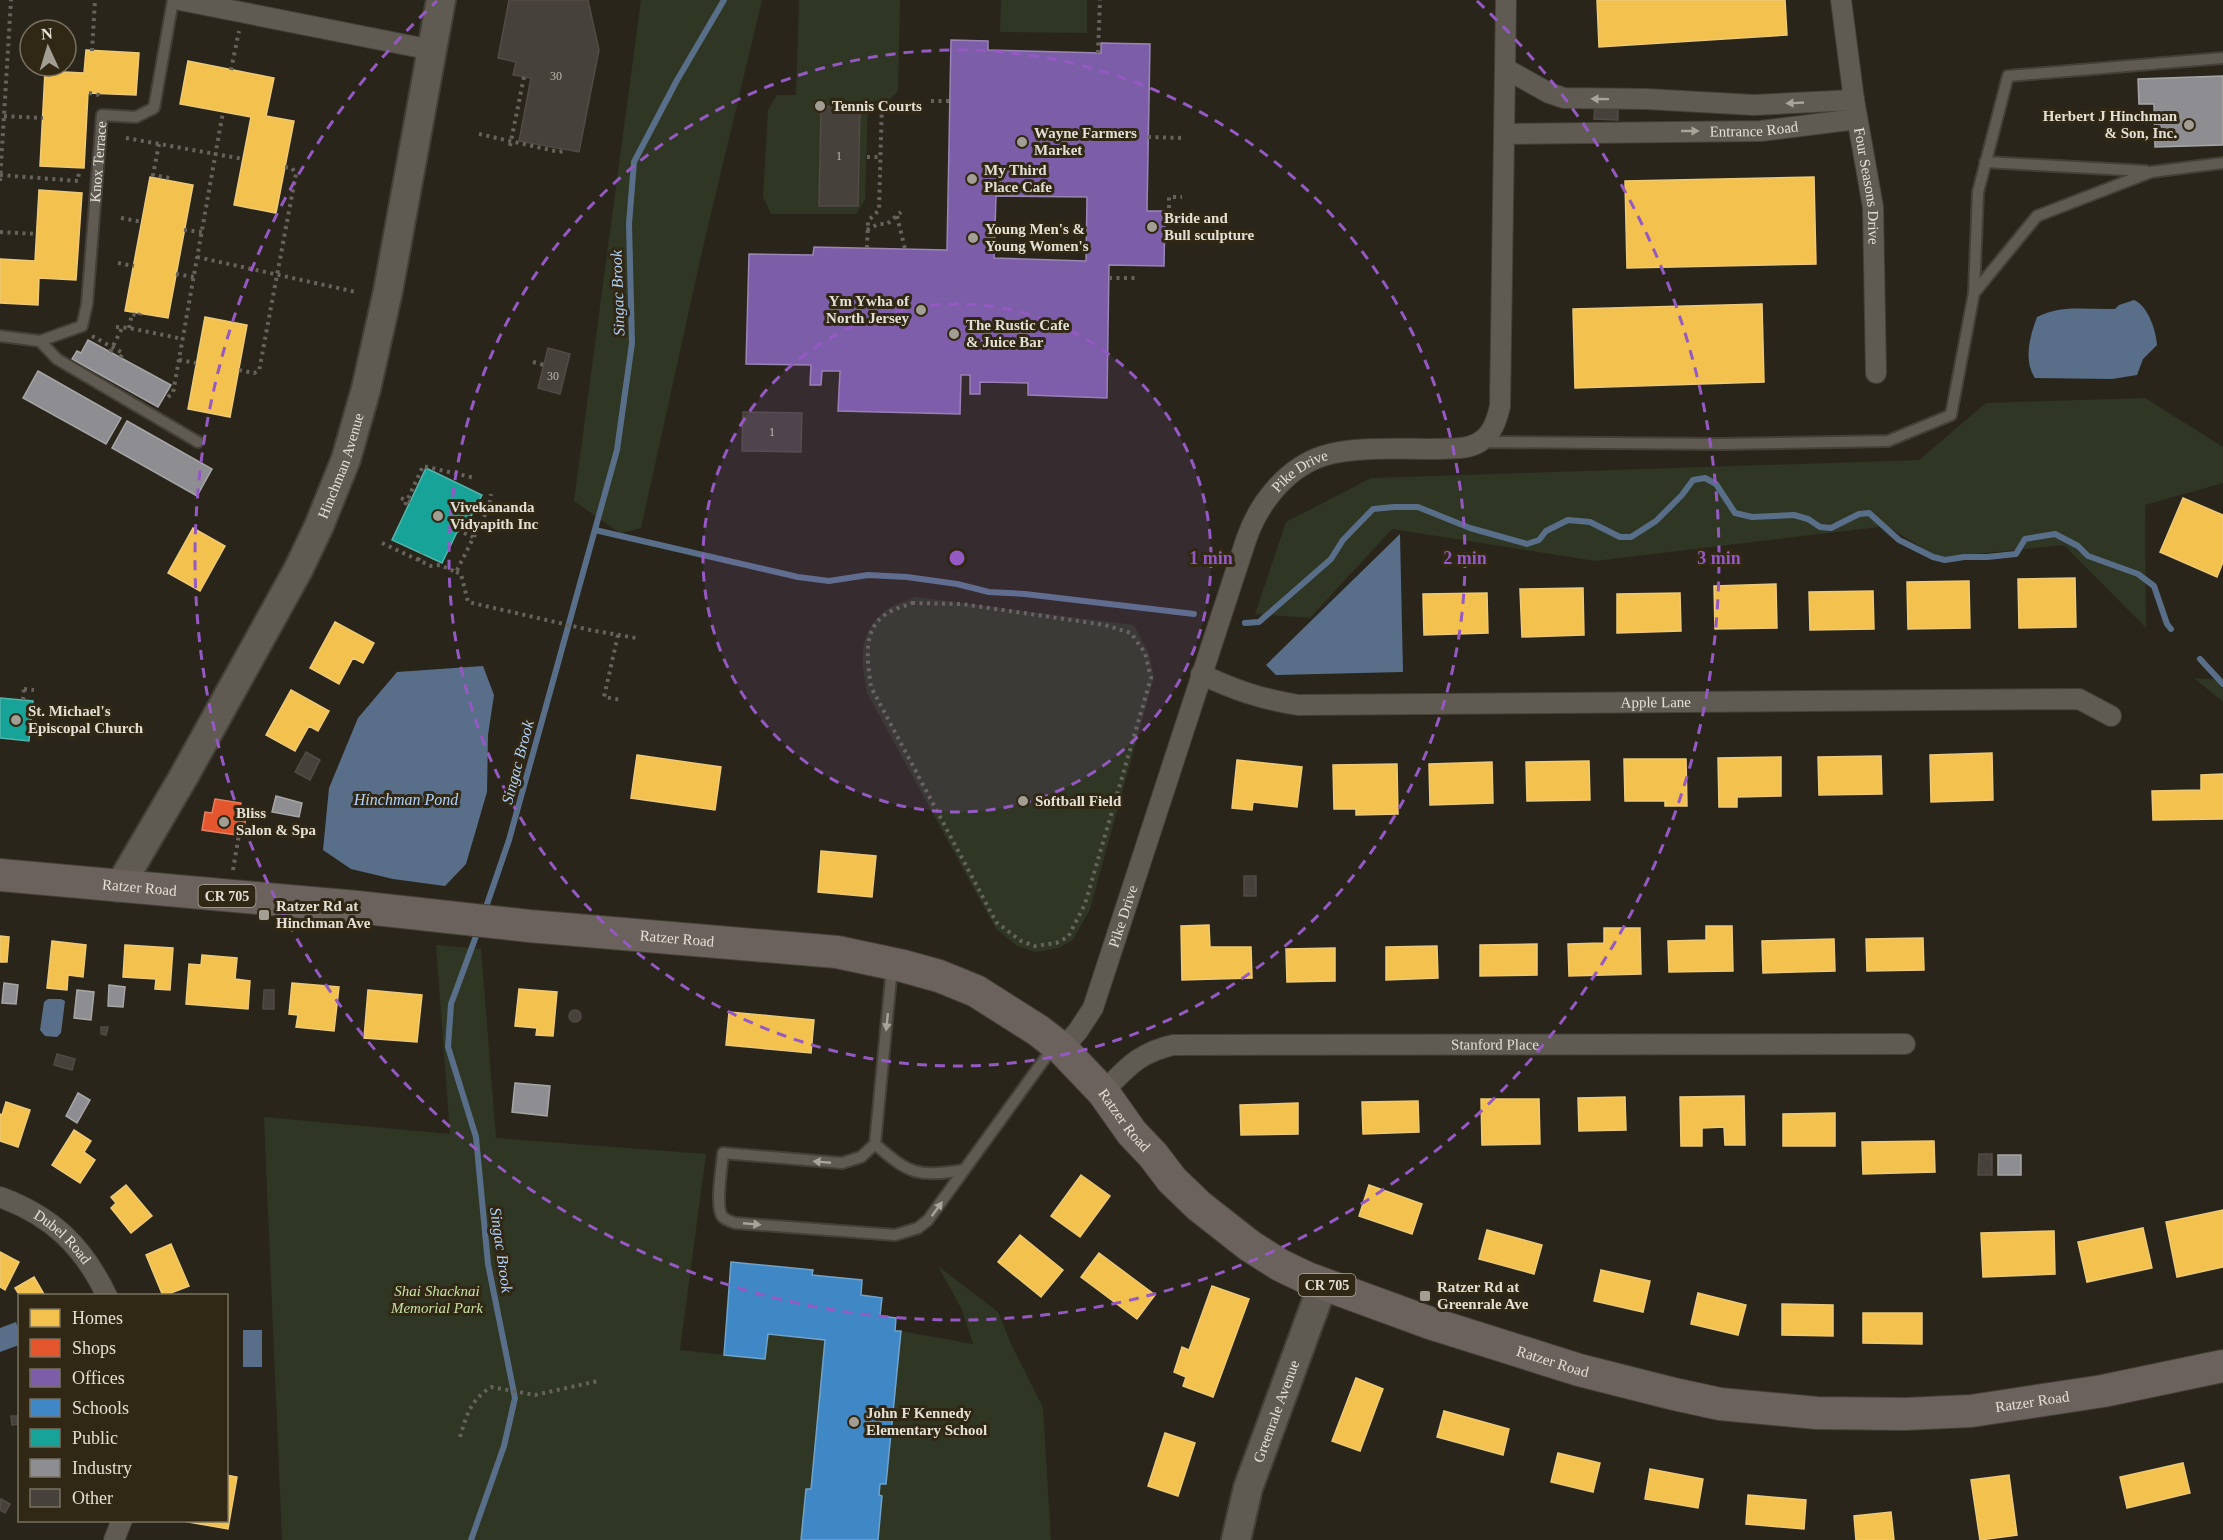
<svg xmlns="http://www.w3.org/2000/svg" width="2223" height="1540" viewBox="0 0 2223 1540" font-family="Georgia,serif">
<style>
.green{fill:#303624}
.water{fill:#596f89}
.homes{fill:#f2c14e;stroke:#eeca76;stroke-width:1.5}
.shops{fill:#e4572e;stroke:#e48060;stroke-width:1.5}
.offices{fill:#7b5ea7;stroke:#9a85b4;stroke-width:1.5;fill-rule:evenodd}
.schools{fill:#3f88c5;stroke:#70a2ca;stroke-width:1.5}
.public{fill:#17a398;stroke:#54b5aa;stroke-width:1.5}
.industry{fill:#8d8d92;stroke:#a7a6a6;stroke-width:1.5}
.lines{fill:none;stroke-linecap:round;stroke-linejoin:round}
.stream{stroke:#596f89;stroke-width:6}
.building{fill:#47413c;stroke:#514a45;stroke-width:1.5}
.lane-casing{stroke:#444038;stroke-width:14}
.street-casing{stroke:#444038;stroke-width:22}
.secondary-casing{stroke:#444038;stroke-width:32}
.primary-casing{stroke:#444038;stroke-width:34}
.path{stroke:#66635c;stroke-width:4;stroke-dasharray:3 4.5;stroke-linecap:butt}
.lane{stroke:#5f5b53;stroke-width:10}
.street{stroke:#5f5b53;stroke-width:20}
.secondary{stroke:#5f5b53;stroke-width:28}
.primary{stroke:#6c625d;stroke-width:32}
.oneway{fill:#a8a49a}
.ring{fill:none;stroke:#9559c4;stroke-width:3;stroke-dasharray:10 8}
.poi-dot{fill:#a39e93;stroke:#302815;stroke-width:2}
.labels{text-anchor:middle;stroke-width:6;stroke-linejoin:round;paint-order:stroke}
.number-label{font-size:12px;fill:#bdb8ae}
.shield{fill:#302815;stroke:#aea89b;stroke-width:1.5}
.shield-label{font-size:14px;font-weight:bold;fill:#e4dfd4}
.poi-label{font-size:15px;font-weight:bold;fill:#e4dfd4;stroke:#302815;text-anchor:start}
.street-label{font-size:15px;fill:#e4dfd4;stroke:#302815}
.park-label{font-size:15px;font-style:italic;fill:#c8e2a5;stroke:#302815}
.water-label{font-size:16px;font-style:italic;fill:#b0d1fb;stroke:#302815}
.centre{fill:#9559c4;stroke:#302815;stroke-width:3}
.ring-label{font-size:18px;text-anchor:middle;font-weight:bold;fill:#9559c4;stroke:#302815;stroke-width:6;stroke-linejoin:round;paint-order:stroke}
</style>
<rect width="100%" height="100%" fill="#2a251b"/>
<path class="green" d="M641 0H762L701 256 641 528 620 533 574 501Z
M799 0H900L898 91 888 101H868L865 200 856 214H771L763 197 768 110 777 95H796Z
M1001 0H1087V33L1000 32Z
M2145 398 2223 447V483L2145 505 2146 628 2064 545 1938 558 1887 526 1595 561 1392 529 1310 618 1255 614 1286 522 1371 478 1919 460 1986 403Z
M915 597 1134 625 1149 654 1154 677 1090 909 1073 940 1058 948 1036 952 1017 946 996 929 867 693C861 660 857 634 885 611 893 604 906 601 915 597Z
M2194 678 2223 680V702Z
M436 945 481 949 496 1138 706 1154 680 1350 765 1359 768 1334 825 1340 811 1489H806L801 1540H282L264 1117 450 1134Z
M938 1266 998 1312 1012 1346 1043 1408 1051 1540H878L882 1496 879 1495 880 1484H886L901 1331 973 1344 962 1310Z"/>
<path class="water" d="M2134 300C2148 306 2156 330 2157 345L2143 359 2137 375 2112 379 2035 378C2023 360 2030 336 2037 317 2062 304 2089 310 2115 309L2119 305Z
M1400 534 1403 672 1276 675 1266 665Z
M483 666 494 695 488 735 487 792 466 864 445 886 393 879 351 869 323 850 329 788 358 718 397 672Z
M48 999H61L65 1001 61 1033 57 1037 45 1036 40 1030 44 1002Z
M16 1322 19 1331V1345L0 1352V1328Z
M243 1330H262V1367H243Z"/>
<path class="homes" d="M1597 0H1785L1787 35 1599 47Z
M86 50 139 53 136 95 88 93 84 168 40 166 45 71 84 73Z
M188 61 274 78 266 116 294 121 276 213 234 205 251 117 180 104Z
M150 177 193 185 168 318 125 311Z
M1814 177 1816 264 1627 268 1625 181Z
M39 190 82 193 76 280 39 278 38 305 0 303V259L35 261Z
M1762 304 1764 382 1575 388 1573 309Z
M205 317 247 325 230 417 188 409Z
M2183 498 2223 515V562L2217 577 2160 552Z
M193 528 225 546 200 591 168 573Z
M2075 578 2076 627 2019 628 2018 579Z
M1969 581 1970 628 1908 629 1907 582Z
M1776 584 1777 628 1715 629 1714 586Z
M1583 588 1584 635 1522 637 1520 589Z
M1873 591 1874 629 1810 630 1809 592Z
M1487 593 1488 633 1424 635 1423 594Z
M1680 593 1681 631 1617 633V594Z
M335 622 374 643 363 663 353 658 339 684 310 668Z
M291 690 329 711 318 731 309 726 295 751 266 735Z
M1992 753 1993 800 1931 802 1930 755Z
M637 755 721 767 715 810 631 798Z
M1881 756 1882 794 1819 795 1818 757Z
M1781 757V796L1737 797V807H1719L1718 758Z
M1624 759H1686L1687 806H1665V801H1625Z
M1237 760 1302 767 1297 807 1253 802 1252 810 1232 808Z
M1589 761 1590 800 1527 801 1526 762Z
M1492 762 1493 803 1430 805 1429 764Z
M1397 764 1398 814 1356 815V809H1334L1333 765Z
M2223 774V819L2153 820 2152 791 2201 790V775Z
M821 851 876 856 872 897 818 892Z
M1209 925 1210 947H1251L1252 978 1182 980 1181 926Z
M1706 926H1732L1733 971 1669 972 1668 941 1706 940Z
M1604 928H1640L1641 974 1569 976 1568 944 1604 943Z
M0 936 9 937 7 962H0Z
M1923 938 1924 970 1867 971 1866 939Z
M1834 939 1835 971 1763 973 1762 941Z
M52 941 86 945 83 977 68 975 67 990 47 988Z
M1537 944V975L1480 976V945Z
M125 945 173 948 170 990 155 989 156 979 123 977Z
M1437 946 1438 978 1386 980V947Z
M1335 948V981L1287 982 1286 949Z
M202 955 237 958 235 979 250 981 248 1009 186 1004 189 964 201 965Z
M292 983 339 987 334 1031 296 1027 298 1015 289 1014Z
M519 989 557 992 553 1036 536 1035 537 1028 515 1026Z
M368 990 422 995 417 1042 364 1038Z
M729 1012 814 1020 811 1053 726 1045Z
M1744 1096 1745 1145H1725L1724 1127 1702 1128V1146H1681L1680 1097Z
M1625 1097 1626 1130 1579 1131 1578 1098Z
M1481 1099H1539L1540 1144 1482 1145Z
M1418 1101 1419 1132 1363 1134 1362 1102Z
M6 1102 30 1110 18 1147 0 1141V1114L2 1115Z
M1298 1103V1134L1241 1135 1240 1105Z
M1835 1113V1146H1783V1114Z
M74 1130 91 1141 84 1152 95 1160 80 1183 52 1165Z
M1934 1141 1935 1172 1863 1174 1862 1142Z
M1081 1175 1110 1196 1080 1237 1051 1216Z
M126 1185 152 1216 131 1233 111 1208 116 1203 111 1197Z
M1369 1185 1422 1204 1412 1234 1359 1216Z
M2223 1210V1267L2177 1277 2166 1222Z
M2143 1228 2152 1268 2087 1282 2078 1242Z
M1487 1230 1542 1245 1534 1274 1479 1259Z
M2054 1231 2055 1274 1983 1277 1981 1233Z
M1020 1235 1063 1270 1041 1297 998 1262Z
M171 1244 189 1286 163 1296 146 1255Z
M0 1252 19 1262 5 1290 0 1287Z
M1099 1253 1155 1295 1137 1319 1081 1277Z
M1601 1270 1650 1281 1643 1312 1594 1301Z
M34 1277 45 1296H20L15 1288Z
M1212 1286 1249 1299 1213 1397 1183 1386 1186 1377 1174 1372 1182 1347 1189 1350Z
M1698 1293 1746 1305 1738 1335 1691 1324Z
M1782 1304 1833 1305V1336L1782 1335Z
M1863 1313H1922V1344L1863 1343Z
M1356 1378 1383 1389 1360 1451 1332 1441Z
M1444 1411 1509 1429 1503 1455 1437 1437Z
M1165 1433 1195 1443 1178 1496 1148 1486Z
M1558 1453 1600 1463 1593 1492 1551 1482Z
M2183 1463 2190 1493 2127 1508 2120 1477Z
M1650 1469 1703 1479 1698 1508 1645 1499Z
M226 1475 237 1477 228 1529 177 1520H226Z
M2009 1475 2017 1535 1980 1540 1971 1480Z
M1748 1495 1806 1500 1804 1529 1746 1524Z
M1891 1512 1894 1540H1856L1854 1516Z"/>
<path class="shops" d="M215 799 241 803 238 816 246 817 244 829 237 828 236 835 202 830 205 812 212 813Z"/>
<path class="offices" d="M951 40 988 41V50L1101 53V43L1150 44 1147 211H1165L1164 266 1109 265 1107 398 1028 395V383L980 382V394H970V375H961L960 414 838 411 840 371H822L821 385H810L811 365 746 364 749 254 813 255 814 247 947 250ZM996 196 1087 197 1086 261 994 258Z"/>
<path class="schools" d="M731 1262 813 1270 812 1275 862 1280 861 1295 882 1298 880 1316 896 1318 895 1331H901L886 1484H880L879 1495 882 1496 878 1540H801L806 1489H811L825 1340 768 1334 765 1359 724 1355Z"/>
<path class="public" d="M426 468 482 495 465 528 460 526 442 563 392 540Z
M0 698 33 701 29 741 0 738Z"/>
<path class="industry" d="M2223 76V145L2155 147 2154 104H2139L2138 79Z
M88 340 171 385 158 407 72 359 77 351 81 353Z
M38 371 121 418 106 444 23 398Z
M127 421 212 469 197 496 112 448Z
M276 796 302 803 299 817 272 812Z
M4 983 18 985 16 1004 2 1003Z
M109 985 125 987 123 1007 108 1006Z
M77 990 94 992 91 1020 74 1018Z
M515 1083 550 1086 547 1116 512 1112Z
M78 1093 90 1100 77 1123 66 1116Z
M1998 1155H2021V1175H1998Z"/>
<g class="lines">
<path class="stream" d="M595 530 798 577 829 581 868 575 907 577 957 584 989 592 1025 594 1194 614
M1245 623 1259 622 1331 559 1343 540 1373 509 1394 507H1418L1470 528 1527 544 1539 540 1546 531 1568 520 1590 522 1620 537H1631L1656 521 1682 495 1693 480 1705 478 1716 484 1735 513 1752 517 1794 515 1808 519 1820 527 1831 528 1859 514 1869 513 1899 540 1933 557 1945 560 1964 557H1987L2016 554 2025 539 2055 534 2078 546 2088 556 2138 574 2154 586 2167 624 2171 629
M2200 659 2223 684
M484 913 509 840 617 450 632 343 629 224 634 162 676 82 724 0
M471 1540 504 1446 515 1398 488 1264 476 1137 448 1047 451 1004 479 928"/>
</g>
<path class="building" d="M509 0H588L599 50 579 152 519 141 531 78 513 75 516 62 498 58Z
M821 106 860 107 858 206H819Z
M1595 106 1618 107V120L1594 119Z
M548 348 570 354 560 394 538 388Z
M743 412 802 413 801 452 742 451Z
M306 752 320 760 310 780 295 772Z
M1244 876H1256V896H1244Z
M264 990H274V1009H263Z
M569 1016a6 6 0 1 1 12 0a6 6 0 1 1-12 0Z
M101 1027H108L106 1035 101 1034Z
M57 1054 75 1059 72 1070 54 1065Z
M1979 1154H1992V1175H1978Z
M11 1416H20V1424L12 1425Z
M1 1499 10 1504 5 1513 0 1510Z"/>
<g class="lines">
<defs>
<g id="lane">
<path d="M1985 162 2146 171"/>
<path d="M1974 293 1978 192 2008 76 2223 58"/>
<path id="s1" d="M0 336 40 341 82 326 87 304 102 115 136 117 154 108 173 0"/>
<path d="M40 341 57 359 198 442"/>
<path d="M1481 442 1721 444 1888 441 1951 415 1974 293 2037 216 2151 172 2223 163"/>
<path d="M892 967 875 1144 861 1157 842 1163 723 1153C722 1168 715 1205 722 1216 725 1220 730 1221 735 1223L895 1235 918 1228 928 1220 1054 1046"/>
<path d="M875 1144C910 1175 918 1177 964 1170"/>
</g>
<g id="street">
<path d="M180 0 432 50"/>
<path id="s2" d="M1841 0 1854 100 1873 207 1876 373"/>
<path d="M1506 69 1549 93 1564 98 1646 99 1754 105 1854 100"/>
<path id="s3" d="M1506 134 1761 131 1857 119"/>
<path id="s4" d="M1201 674C1234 690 1261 699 1298 705L2079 699 2111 716"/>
<path id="s5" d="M1062 1049 1078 1031 1093 1008 1246 540C1258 504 1286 468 1323 456 1353 446 1400 449 1432 449 1448 448 1467 451 1481 441 1493 433 1497 419 1500 406L1506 0"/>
<path id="s6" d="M1103 1092C1127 1068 1138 1053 1173 1045L1905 1044"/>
<path id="s7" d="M0 1197C52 1216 83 1246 107 1296"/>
<path d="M114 1540 122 1520"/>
</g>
<g id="secondary">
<path id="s8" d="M119 887 184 776 298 570 319 526 346 459 366 389 388 291 441 0"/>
<path id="s9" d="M1236 1540 1248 1488 1323 1284"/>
</g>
<g id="primary">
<path id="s10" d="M0 875 357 907 529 926 837 952 903 966 939 976 976 991 1039 1031 1062 1049 1103 1092 1132 1133 1153 1155 1172 1180 1199 1206 1250 1246 1280 1265 1307 1278 1430 1323 1579 1370 1674 1394 1720 1404 1817 1413 1905 1414 1971 1411 2103 1391 2223 1366"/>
</g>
</defs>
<use href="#lane" class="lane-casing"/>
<use href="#street" class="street-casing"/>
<use href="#secondary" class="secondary-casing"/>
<use href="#primary" class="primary-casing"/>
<path class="path" d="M92 51 95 0
M1098 53 1100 0
M231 70 239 31
M89 93 99 95V99
M931 101H950
M4 116 43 118
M479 134 559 152 564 151
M1148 137 1183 138
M126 138 243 159
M159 144 153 175 170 178V181
M510 146 524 77
M867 157H880
M0 175 78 181 79 170
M0 181 11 0
M897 216 905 249
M121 218 142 222
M1165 219H1169V197H1182
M184 230 202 232
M867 230 878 224H887L901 212
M0 232 37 234
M867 248 868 221 879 210 882 101
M197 257 356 292
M118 263 134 266
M176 274 194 277
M1109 278H1137
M116 327 129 328 183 339
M129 328 132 314 139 316 140 313
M92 336 123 353 120 358
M110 352 122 328
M179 360 196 363
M533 362 544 365
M239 370 254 373 259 371 296 174 292 168 285 167
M168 397 173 393 223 112
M401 498 410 502
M405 505 423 466 475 478
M476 506 487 511
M457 530 473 537
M382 543 431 566 440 565 456 572 489 507 491 494
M418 560 422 553
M456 572 461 574 468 602 590 630 636 638
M912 603 962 604 1105 625 1131 633 1145 653 1151 678 1085 904 1068 937 1056 943 1035 946 1021 941 996 922 871 687C868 662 861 631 886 614 893 609 903 607 912 603Z
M618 635 604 697 622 700
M24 689 34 690
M23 700 24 687
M233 870 240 828
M460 1437C467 1414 470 1401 491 1387L535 1395 598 1381"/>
<use href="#lane" class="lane"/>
<use href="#street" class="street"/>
<use href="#secondary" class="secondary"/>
<use href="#primary" class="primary"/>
</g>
<defs><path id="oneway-solid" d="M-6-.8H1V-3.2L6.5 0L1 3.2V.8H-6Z" transform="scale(1.5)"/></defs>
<g class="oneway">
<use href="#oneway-solid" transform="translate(1600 99) rotate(-179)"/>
<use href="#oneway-solid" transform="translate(1795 103) rotate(177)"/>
<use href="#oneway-solid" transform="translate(1690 131)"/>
<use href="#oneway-solid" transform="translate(887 1022) rotate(96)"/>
<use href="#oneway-solid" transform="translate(822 1162) rotate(-175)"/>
<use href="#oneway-solid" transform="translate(937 1209) rotate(-54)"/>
<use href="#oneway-solid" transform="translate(752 1224) rotate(5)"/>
</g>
<circle cx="957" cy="558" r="254" fill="#9559c4" fill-opacity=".12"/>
<g class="ring">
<circle cx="957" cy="558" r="254"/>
<circle cx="957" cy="558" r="508"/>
<path d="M1477 1A762 762 0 1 1 437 1"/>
</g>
<g class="poi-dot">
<circle cx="820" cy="106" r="6"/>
<circle cx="2189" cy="125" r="6"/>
<circle cx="1022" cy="142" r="6"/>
<circle cx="972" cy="179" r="6"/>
<circle cx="1152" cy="227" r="6"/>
<circle cx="973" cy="238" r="6"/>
<circle cx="921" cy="310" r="6"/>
<circle cx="954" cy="334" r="6"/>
<circle cx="438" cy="516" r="6"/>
<circle cx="16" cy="720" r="6"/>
<circle cx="1023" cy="801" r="6"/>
<circle cx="224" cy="822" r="6"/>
<rect x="258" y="909" width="12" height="12" rx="3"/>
<rect x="1419" y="1290" width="12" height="12" rx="3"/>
<circle cx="854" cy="1422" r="6"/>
</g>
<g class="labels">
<g class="number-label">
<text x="556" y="80">30</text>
<text x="839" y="160">1</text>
<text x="553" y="380">30</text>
<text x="772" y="436">1</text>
</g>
<g class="shield">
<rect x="198.5" y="885" width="57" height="22" rx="4.5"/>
<rect x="1298.5" y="1274" width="57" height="22" rx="4.5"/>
</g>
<g class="shield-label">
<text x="227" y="901">CR 705</text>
<text x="1327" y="1290">CR 705</text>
</g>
<g class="poi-label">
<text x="832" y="111">Tennis Courts</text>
<text x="2177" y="121" text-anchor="end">Herbert J Hinchman<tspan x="2177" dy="17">&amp; Son, Inc.</tspan></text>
<text x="1034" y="138">Wayne Farmers<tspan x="1034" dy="17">Market</tspan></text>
<text x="984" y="175">My Third<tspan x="984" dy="17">Place Cafe</tspan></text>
<text x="1164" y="223">Bride and<tspan x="1164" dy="17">Bull sculpture</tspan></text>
<text x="985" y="234">Young Men's &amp;<tspan x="985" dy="17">Young Women's</tspan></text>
<text x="909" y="306" text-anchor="end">Ym Ywha of<tspan x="909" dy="17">North Jersey</tspan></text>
<text x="966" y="330">The Rustic Cafe<tspan x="966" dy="17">&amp; Juice Bar</tspan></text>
<text x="450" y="512">Vivekananda<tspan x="450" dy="17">Vidyapith Inc</tspan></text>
<text x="28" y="716">St. Michael's<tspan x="28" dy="17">Episcopal Church</tspan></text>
<text x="1035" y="806">Softball Field</text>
<text x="236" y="818">Bliss<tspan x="236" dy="17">Salon &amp; Spa</tspan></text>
<text x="276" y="911">Ratzer Rd at<tspan x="276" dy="17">Hinchman Ave</tspan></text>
<text x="1437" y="1292">Ratzer Rd at<tspan x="1437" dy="17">Greenrale Ave</tspan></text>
<text x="866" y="1418">John F Kennedy<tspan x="866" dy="17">Elementary School</tspan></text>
</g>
<g class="street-label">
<text dy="5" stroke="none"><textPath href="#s3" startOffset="248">Entrance Road</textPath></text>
<text dy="5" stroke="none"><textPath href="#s1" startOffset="250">Knox Terrace</textPath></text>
<text dy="5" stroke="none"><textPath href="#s2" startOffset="188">Four Seasons Drive</textPath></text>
<text dy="5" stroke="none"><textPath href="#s8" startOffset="477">Hinchman Avenue</textPath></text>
<text dy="5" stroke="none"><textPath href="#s5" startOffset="634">Pike Drive</textPath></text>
<text dy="5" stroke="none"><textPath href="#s4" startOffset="460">Apple Lane</textPath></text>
<text dy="5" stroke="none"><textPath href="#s10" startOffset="140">Ratzer Road</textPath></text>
<text dy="5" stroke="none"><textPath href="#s5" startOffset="148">Pike Drive</textPath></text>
<text dy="5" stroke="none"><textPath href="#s10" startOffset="680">Ratzer Road</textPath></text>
<text dy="5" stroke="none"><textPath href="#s6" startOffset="408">Stanford Place</textPath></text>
<text dy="5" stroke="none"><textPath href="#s10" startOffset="1184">Ratzer Road</textPath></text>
<text dy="5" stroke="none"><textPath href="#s7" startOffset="75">Dubel Road</textPath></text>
<text dy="5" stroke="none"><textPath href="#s10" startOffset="1688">Ratzer Road</textPath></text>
<text dy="5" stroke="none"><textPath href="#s10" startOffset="2174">Ratzer Road</textPath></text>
<text dy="5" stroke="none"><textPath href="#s9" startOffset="135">Greenrale Avenue</textPath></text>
</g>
<g class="park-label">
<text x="437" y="1296">Shai Shacknai<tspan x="437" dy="17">Memorial Park</tspan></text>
</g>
<g class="water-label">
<text transform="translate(617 293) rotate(-92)" y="6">Singac Brook</text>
<text transform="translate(517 762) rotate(-75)" y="6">Singac Brook</text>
<text x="406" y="805">Hinchman Pond</text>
<text transform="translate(502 1250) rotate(82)" y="6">Singac Brook</text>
</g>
</g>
<circle cx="957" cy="558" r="9" class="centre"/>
<g class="ring-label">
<text x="1211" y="564">1 min</text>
<text x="1465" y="564">2 min</text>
<text x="1719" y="564">3 min</text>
</g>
<rect x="18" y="1294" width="210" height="228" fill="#302815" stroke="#787161" stroke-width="1.5"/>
<rect x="30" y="1309" width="30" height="18" fill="#f2c14e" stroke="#787161" stroke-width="1.5"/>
<text x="72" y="1324" font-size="18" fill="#e4dfd4">Homes</text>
<rect x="30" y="1339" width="30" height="18" fill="#e4572e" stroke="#787161" stroke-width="1.5"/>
<text x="72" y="1354" font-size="18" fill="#e4dfd4">Shops</text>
<rect x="30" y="1369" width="30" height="18" fill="#7b5ea7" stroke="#787161" stroke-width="1.5"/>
<text x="72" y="1384" font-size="18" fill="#e4dfd4">Offices</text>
<rect x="30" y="1399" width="30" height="18" fill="#3f88c5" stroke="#787161" stroke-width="1.5"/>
<text x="72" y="1414" font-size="18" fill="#e4dfd4">Schools</text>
<rect x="30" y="1429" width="30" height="18" fill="#17a398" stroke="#787161" stroke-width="1.5"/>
<text x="72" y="1444" font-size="18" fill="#e4dfd4">Public</text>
<rect x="30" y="1459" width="30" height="18" fill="#8d8d92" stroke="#787161" stroke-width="1.5"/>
<text x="72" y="1474" font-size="18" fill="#e4dfd4">Industry</text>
<rect x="30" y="1489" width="30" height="18" fill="#47413c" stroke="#787161" stroke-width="1.5"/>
<text x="72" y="1504" font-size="18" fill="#e4dfd4">Other</text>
<g transform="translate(48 48) rotate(356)"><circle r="28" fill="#302815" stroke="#787161" stroke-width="1.5"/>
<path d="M0-4.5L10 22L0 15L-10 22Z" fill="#a39e93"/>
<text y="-9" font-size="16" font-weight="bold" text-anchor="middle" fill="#e4dfd4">N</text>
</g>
</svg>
